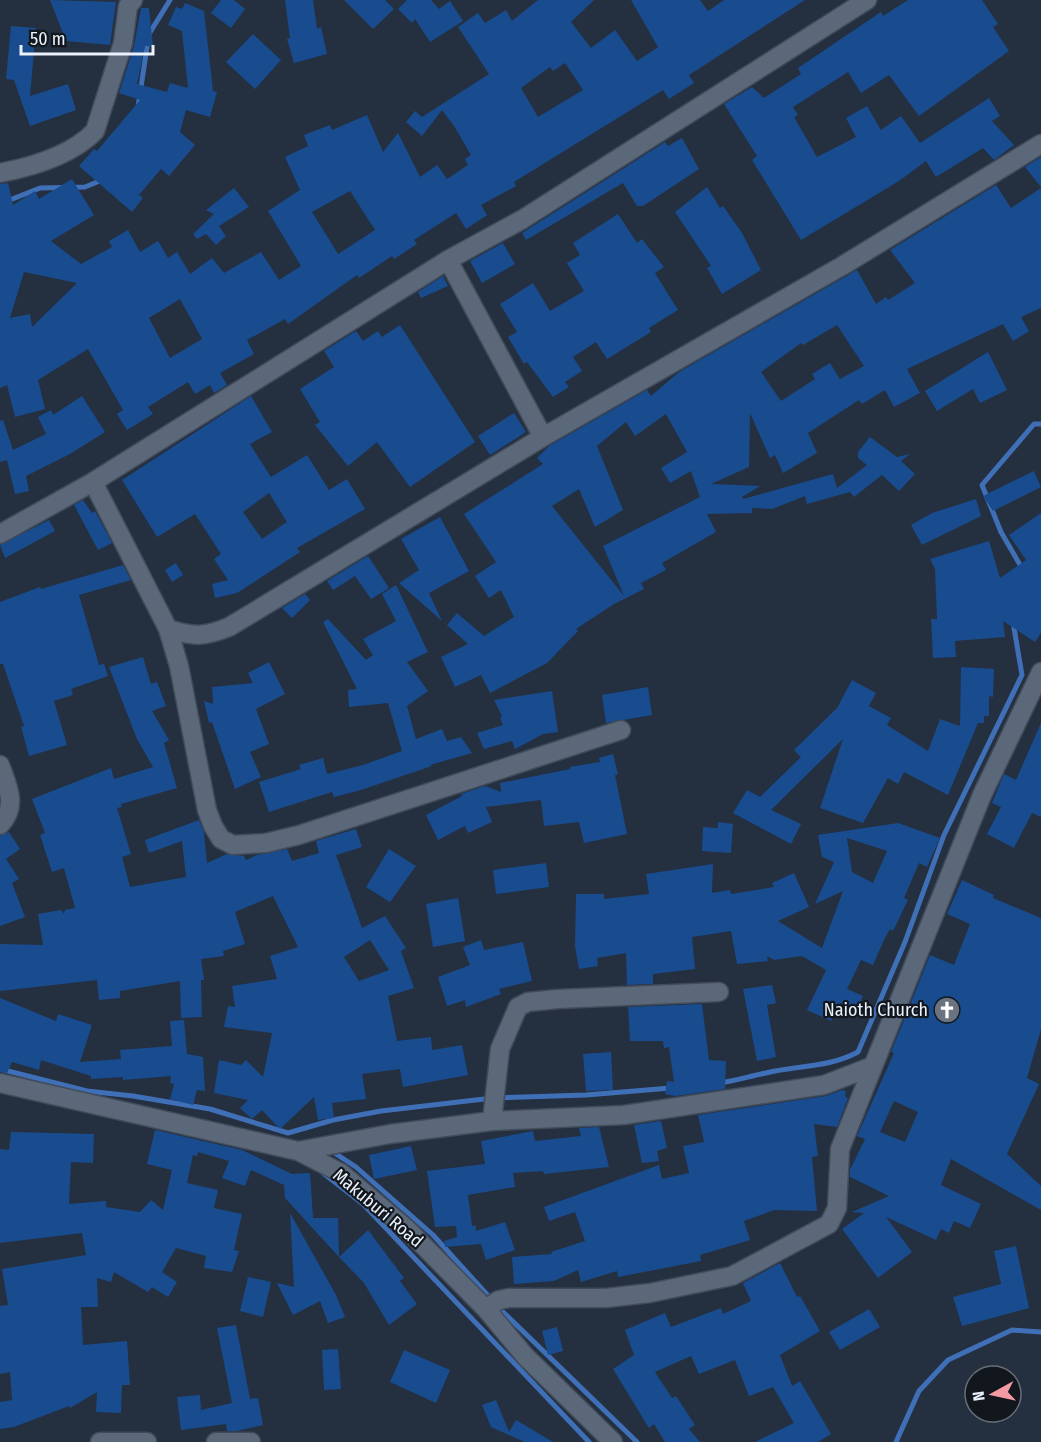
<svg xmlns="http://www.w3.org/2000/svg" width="1041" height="1442" viewBox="0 0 1041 1442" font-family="'Fira Sans Condensed',sans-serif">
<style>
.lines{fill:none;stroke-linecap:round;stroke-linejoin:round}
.stream{stroke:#3f70b7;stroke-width:5}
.building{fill:#194c8f;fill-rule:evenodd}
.minor-casing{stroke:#424b59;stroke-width:21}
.minor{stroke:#5b687a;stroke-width:18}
.labels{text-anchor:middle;stroke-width:4.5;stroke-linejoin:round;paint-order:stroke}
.poi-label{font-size:18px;fill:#eaf1fc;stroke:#12171e;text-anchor:end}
.street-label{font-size:18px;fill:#eaf1fc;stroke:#12171e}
</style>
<rect width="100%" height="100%" fill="#242f3f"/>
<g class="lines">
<path class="stream" d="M138 107 149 34 170 0
M0 204 40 188 85 187 102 180
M1023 570 1001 532 982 485 1034 424H1041
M0 1069 87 1091 133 1096 210 1109 288 1133 333 1120 381 1111 493 1098 586 1095 671 1088
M719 1083C735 1081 750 1076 766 1073 798 1065 828 1068 858 1052L905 942 944 835 1022 675 1013 622
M333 1152 356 1167 433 1235 502 1311 637 1442
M323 1173 363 1204 589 1442
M896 1442 919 1391 948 1360 1012 1330 1041 1332"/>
</g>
<path class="building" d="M50 0 116 2 110 45 66 41Z
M221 0H234L245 9 231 28 211 13Z
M285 0H313L317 29 321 27 327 54 294 63 287 39 290 38Z
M344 0H385L394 9 373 29Z
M407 0H431L439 9 450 1 463 21 430 42 415 19 412 23 398 9Z
M538 0H594L571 22 591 48 615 30 637 61 658 47 631 0H700L708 11 724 0H805L689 75 694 83 669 99 663 90 514 182 516 186 481 205 487 215 466 229 456 213 414 240 417 244 394 259 392 256 359 278 357 275 288 324 285 319 247 340 254 354 220 373 227 385 214 393 210 385 195 394 188 382 148 407 153 414 127 430 117 414 123 410 88 349 38 380 45 409 15 417 7 385 0 388V184L8 183 13 205 35 191 39 199 72 179 94 215 51 241 81 264 112 247 109 241 128 230 140 252 158 241 168 258 177 252 190 274 212 258 224 273 261 252 279 280 301 266 268 211 300 190 285 157 308 146 304 135 330 125 332 130 367 115 383 152 398 133 420 177 437 165 447 179 468 165 465 159 471 155 454 126 442 110 422 136 406 122 415 111 422 117 489 74 458 27 478 13 485 23 506 10 512 21ZM565 63 583 90 538 117 521 88 550 67 553 71ZM350 191 375 230 338 254 312 212ZM24 272 77 283 32 327 30 314 10 318ZM180 299 202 339 170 358 149 318Z
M908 0H982L998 24 993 27 1009 51 919 116 889 75 861 93 848 72 793 107 798 115 794 117 817 157 856 137 846 118 867 106 881 130 901 116 920 143 989 98 1000 116 992 121 1014 145 994 160 983 148 936 177 926 161 899 181 801 240 752 160 757 156 724 104 752 87 764 98 801 74 798 68 881 12 883 16Z
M185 3 204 11 213 91 217 92 210 117 186 110 180 132 195 145 169 176 161 169 139 195 143 198 132 212 79 166 94 149 97 151 140 100 119 93 134 46 141 8H149L153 46H145L137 84 167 92 170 83 188 88 182 31 168 25 176 7 182 9Z
M11 26 36 28 30 96 68 84 76 110 30 126 14 80 6 79Z
M253 34 281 60 255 89 226 62Z
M682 138 699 169 643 206H637L623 183 526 240 522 233 665 142 668 146Z
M1041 157V187L1025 167Z
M996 185 1011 208 1041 188V308L1021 317 1029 331 1013 341 1003 324 907 369 920 393 894 407 885 390 862 404 859 400 808 433 817 453 783 473 775 455 770 458 750 413 749 467 711 484 760 486 742 497 743 499 833 474 837 488 867 465 858 458V452L870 437 897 457 910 454 901 461 915 474 899 491 882 475 854 497 850 492 807 504 805 496 772 509 752 508V513L707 514 716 532 662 563 666 570 641 583 644 589 614 604 576 629 578 631 547 663 490 693 481 675 455 687 441 657 468 644 447 625 457 613 484 636 514 617 501 590 489 598 475 576 496 562 464 514 543 464 537 458 549 446 647 390 651 396 679 372 857 270 876 304 886 297 888 300 915 283 890 250ZM837 325 864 366 840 379 830 363 812 374 815 379 781 401 761 372 801 343 803 345ZM666 414 687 452 661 468 670 483 691 471 700 497 603 546 624 596 552 506 579 489 595 527 623 510 597 446 626 422 635 436Z
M707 187 720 208 723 206 742 233 761 270 722 294 707 268 711 266 675 212Z
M234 188 249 207 219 226 226 236 216 245 206 234 197 239 193 234 214 214 206 210Z
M618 214 637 243 642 239 664 267 655 273 678 310 649 328 651 332 607 359 596 342 573 357 582 371 565 382 569 387 553 397 527 362 524 364 508 337 517 332 500 304 533 283 550 311 584 291 567 263 580 255 573 243Z
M503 243 515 264 482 283 470 261Z
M443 276 448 286 421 298 418 292Z
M400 325 475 442 410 487 377 442 348 466 315 425 320 422 300 389 334 367 324 351 356 331 363 341 378 331 382 337Z
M988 352 1007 390 980 403 973 389 937 411 925 391Z
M82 396 105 432 70 454 26 476 29 491 15 494 7 460 0 462V421L3 420 13 450 46 434 38 417 51 410 53 415Z
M251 396 272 432 250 444 271 477 307 455 329 490 347 479 365 509 297 548 300 552 237 593 215 598 212 584 228 580 214 559 221 554 195 514 157 537 122 480ZM269 493 287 522 262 539 243 512Z
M514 413 526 432 490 455 478 436Z
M1034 471 1041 487 993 511 983 496Z
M976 499 981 516 922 545 911 525 932 513Z
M83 500 92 513 95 511 112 543 98 550 74 505Z
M1041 513V633L1035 642 1003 621 1005 637 955 641 956 657 933 658 931 619H937L935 569 930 559 989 541 1000 578 1026 560 1009 535Z
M440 517 469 571 429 593 442 621 399 583 419 570 401 539Z
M49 520 55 531 5 558 0 545Z
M368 556 389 588 371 599 355 576 333 590 327 581Z
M176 563 183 575 172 582 165 570Z
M123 565 131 580 79 595 99 665 104 664 108 676 71 689 73 695 54 701 67 745 29 756 21 727 24 726 3 664H0V602L40 587 41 589Z
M396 585 428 652 407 662 428 691 407 706 416 739 442 729 447 741 461 737 472 753 430 765 432 766 361 790 334 797 332 792 269 812 259 782 301 769 299 765 323 758 327 774 363 765 402 751 388 703 349 707 348 690 357 689 323 622 328 619 366 660 373 655 363 639 396 621 382 594Z
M305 594 310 600 292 618 282 608Z
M143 657 151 684 157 682 166 706 152 711 169 740 164 743 177 788 121 804 122 807 117 808 131 854 122 857 130 887 186 877 182 841 149 853 145 840 199 820 204 833 207 863 227 854 244 856 246 860 257 855 287 849 292 861 319 853 316 841 356 829 362 847 336 855 362 928 385 916 406 948 401 951 414 988 388 996 397 1041 431 1037 432 1050 462 1045 468 1075 403 1087 400 1069 362 1074 366 1099 332 1103 334 1118 318 1120 314 1097 280 1129 262 1110 252 1119 240 1108 248 1100 214 1093 219 1060 241 1065 246 1060 263 1077 272 1033 224 1027 228 1006 235 1007 232 986 277 979 270 956 298 947 273 896 235 912 245 944 223 951 224 956 201 959 204 980H201L202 1017 181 1018 180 981 120 991V998L99 1000 97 980 0 991V944L43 945 38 914 61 910 64 914 65 910 75 908 64 868 52 872 40 835 45 833 32 799 111 768 114 779 153 767 137 739 109 667ZM370 940 389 970 359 981 344 957Z
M269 662 285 694 256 709 269 744 250 752 261 777 235 789 212 722 209 723 204 701 213 704 212 687 253 683 248 673Z
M961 667 994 669 993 697 989 696V716H984V723H978L948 795 904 772 898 784 888 778 863 823 820 808 843 739 771 810 801 824 791 844 733 813 747 790 760 797 801 757 794 750 837 708 852 680 876 693 869 706 891 718 887 725 928 751 940 719 960 726Z
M648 687 652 715 606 723 602 695Z
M552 691 558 732 543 734 515 749 512 741 484 749 477 733 503 725 500 718 502 716 494 700Z
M1041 723V817L1032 813 1014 848 987 834 1001 807 992 803 1004 774 1016 780Z
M613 754 618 774 615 775 627 834 584 843 579 822 544 826 541 800 486 807 492 822 468 833 465 826 438 840 426 815 462 796 461 794 485 786 501 792 500 783 570 769V767L600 762 599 758Z
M718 822 733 824 731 853 702 851 703 827 718 828Z
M898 823 940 838 927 867 919 863 904 898 908 900 893 931 890 929 883 942 873 965 861 960 847 989 863 996 856 1011 840 1003 831 1021 807 1010 826 970 802 956 774 960 767 956 768 961 737 964 731 931 692 937 695 969 653 974V984L627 985 626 953 597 958 598 966 579 969 575 946 576 894H604V899L649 894 646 874 713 864 712 893 730 890 731 894 774 887 772 883 794 873 809 907 778 921 822 948 843 891 815 904 834 862 822 857 818 835ZM847 838 887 851 873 883 852 872Z
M9 832 20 849 6 859 19 879 12 883 25 917 0 926V836Z
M389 849 416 866 390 902 366 887Z
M546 863 549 887 496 894 493 870Z
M962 880 994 895 993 898 1041 918V1029L1027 1078 1039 1084 1007 1154 1041 1186V1210L951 1159 941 1185 981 1204 970 1228 954 1221 949 1233 941 1229 936 1240 886 1217 912 1252 878 1278 842 1229 864 1213 852 1212 889 1196 850 1177V1170L865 1139 857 1136 894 1053 891 1052 930 955 954 965 970 924 947 914ZM894 1101 918 1112 905 1142 880 1132Z
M458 898 465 941 433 947 426 904Z
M481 940 484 950 523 942 532 981 499 989 501 994 466 1007 465 1000 447 1006 438 977 470 965 463 947Z
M772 985 776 1003 767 1005 776 1057 757 1061 743 989Z
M0 998 56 1021 58 1014 92 1025 80 1062 121 1059 120 1050 172 1046 170 1021 184 1020 187 1054 203 1057 205 1091 197 1090 193 1105 170 1099 174 1084 170 1083 171 1076 123 1080V1077L91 1079V1076L41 1060 39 1070 12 1062 7 1073 0 1072Z
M702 1004 709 1060 726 1061 725 1089 675 1096 665 1094 667 1081 674 1082 669 1047 664 1048 663 1041H630L628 1007Z
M611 1052 613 1090 586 1091 583 1054Z
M842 1090 846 1091 845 1096 848 1098 837 1127 814 1124 818 1156 812 1157 817 1211 774 1210 744 1221 750 1240 700 1255 701 1261 618 1277 617 1271 581 1282 578 1270 554 1281 514 1284 512 1257 552 1254 551 1252 585 1241 575 1212 549 1221 544 1207 659 1165 662 1179 689 1173 683 1146 704 1142 698 1115 826 1096Z
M661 1121 667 1148 657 1151 659 1161 642 1163 634 1125Z
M599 1127 609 1167 544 1174 543 1171 513 1173 515 1187 468 1195 472 1226H476V1231L505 1222 515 1250 486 1260 481 1244 445 1247 444 1241 457 1237 456 1226 435 1227 427 1171 485 1164 481 1141 533 1131 535 1141 581 1136 579 1128Z
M155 1130 242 1150 292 1174 310 1173 313 1218H338L339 1257 285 1198 284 1185 251 1170 245 1186 222 1178 229 1161 198 1152 197 1156 193 1155 187 1183 218 1190 214 1208 242 1214 234 1250 239 1251 232 1272 204 1268 206 1256 176 1248 162 1272 177 1282 168 1297 152 1287 148 1292 114 1272 111 1282 97 1278 98 1307H81L83 1345 127 1341 130 1385H122L121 1413 96 1412 97 1392 70 1408 69 1406 14 1427 0 1429V1402L12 1400 10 1372 0 1374V1306L8 1305 2 1269 86 1255 82 1233 0 1243V1149L9 1150 11 1132 94 1134 93 1163 71 1162 69 1204 106 1201V1207L140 1212 151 1200 163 1210 172 1170 147 1164Z
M411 1146 417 1170 374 1179 369 1155Z
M290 1213 336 1295 345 1317 328 1323 320 1301 293 1315 277 1283 294 1287Z
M368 1230 404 1278 400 1281 417 1304 389 1325 364 1283 339 1257Z
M1016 1246 1029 1308 962 1326 953 1297 1001 1284 994 1251Z
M780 1263 797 1297 800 1296 820 1331 780 1355 792 1386 800 1381 831 1434 818 1442H755L794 1423 773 1387 749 1396 735 1360 699 1374 691 1356 655 1372 672 1398 676 1396 695 1425 689 1429 700 1442H665L654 1424 649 1428 613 1369 634 1355 625 1330 665 1313 671 1327 721 1308 723 1314 751 1301 743 1283Z
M248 1277 271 1282 263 1317 240 1311Z
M869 1309 880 1327 840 1350 829 1332Z
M236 1325 250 1399 258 1398 263 1425 237 1431H227L226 1424 181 1430 177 1397 200 1395 201 1410 232 1403 217 1328Z
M557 1327 563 1351 548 1355 542 1331Z
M338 1349 341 1389 324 1390 322 1350Z
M404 1350 450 1370 436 1403 390 1382Z
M496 1400 509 1432 516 1420 553 1442H525L491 1427 482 1405Z"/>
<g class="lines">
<defs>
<path id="minor" d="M0 173C31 167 72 155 95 131L123 43 128 6 133 0
M448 260 543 437
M93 482 168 629 179 666 207 810 213 826 221 839 233 845 266 843 299 835 621 730
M0 534 93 482 448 260 523 219 867 0
M168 629C194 637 204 637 229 627L543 437 842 266 1041 144
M0 765C8 787 18 806 0 825
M0 1083 298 1151 341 1173 407 1229 486 1309 525 1356 613 1442
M492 1121 500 1049 518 1007 528 1002 558 999 719 992
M298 1151 390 1134 492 1121 624 1115 824 1085 873 1066
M486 1309 499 1300 509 1298H606L650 1293 732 1276 829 1224 837 1208 840 1149 856 1109 982 795 1041 672
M100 1442H147
M216 1442H251"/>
</defs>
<use href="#minor" class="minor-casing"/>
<use href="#minor" class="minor"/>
</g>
<defs>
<symbol id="church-disc" viewBox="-11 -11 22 22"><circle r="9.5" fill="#6b7280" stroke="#12171e"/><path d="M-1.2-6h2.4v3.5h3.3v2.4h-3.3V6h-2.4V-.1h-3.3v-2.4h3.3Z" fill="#fff"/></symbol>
</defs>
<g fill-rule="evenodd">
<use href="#church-disc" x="932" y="995" width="30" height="30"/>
</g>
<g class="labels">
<g class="poi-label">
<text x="928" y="1016">Naioth Church</text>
</g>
<g class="street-label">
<text transform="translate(378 1208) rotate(40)" y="6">Makuburi Road</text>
</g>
</g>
<g transform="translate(993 1394) rotate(262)"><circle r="28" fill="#12171e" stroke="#686e77" stroke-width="1.5"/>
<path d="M0-4.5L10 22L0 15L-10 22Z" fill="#f49aa3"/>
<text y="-9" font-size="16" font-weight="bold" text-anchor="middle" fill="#eaf1fc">N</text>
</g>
<path d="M21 45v9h132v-9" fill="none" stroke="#eaf1fc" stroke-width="3"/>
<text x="30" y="45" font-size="18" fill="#eaf1fc" stroke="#12171e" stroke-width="4.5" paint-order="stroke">50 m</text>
</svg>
